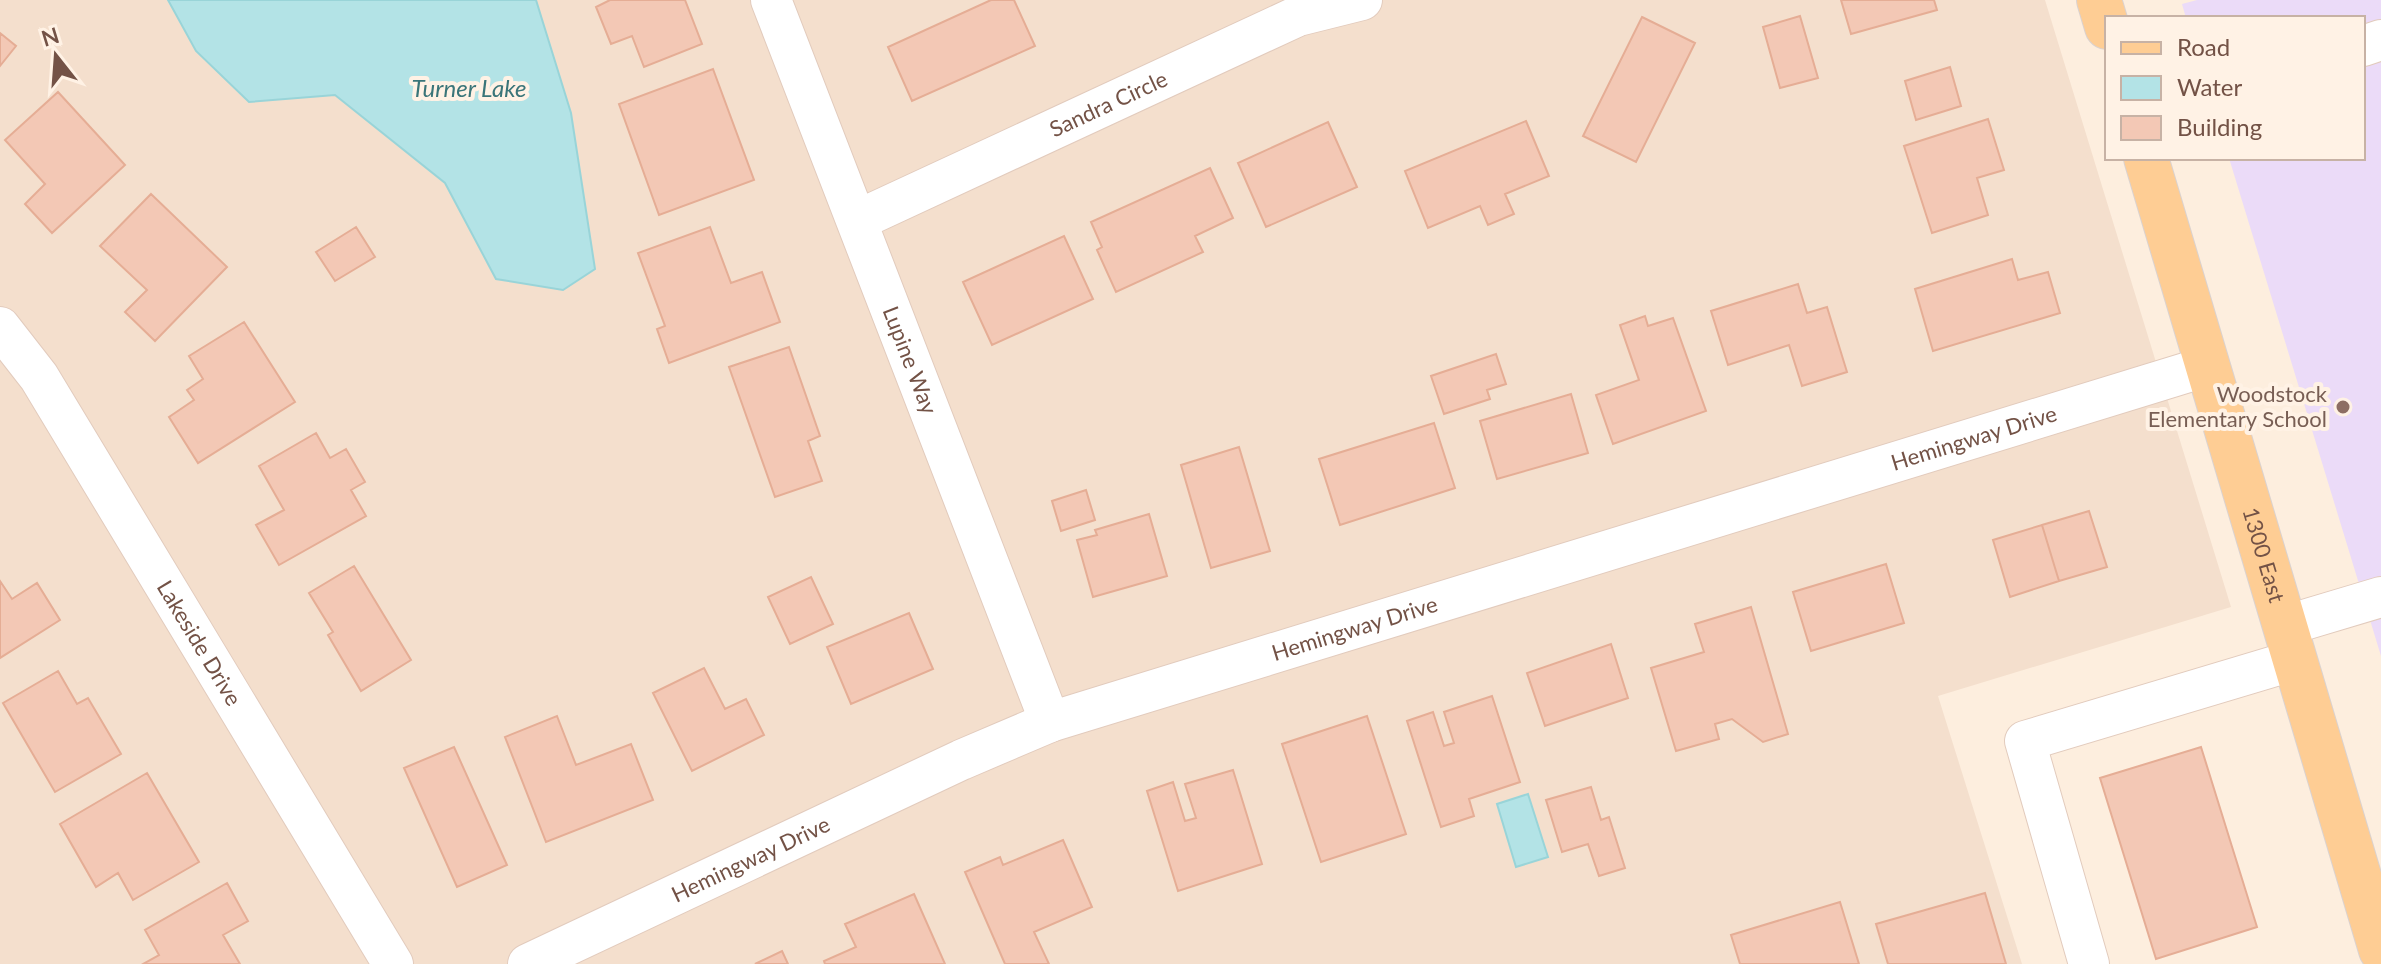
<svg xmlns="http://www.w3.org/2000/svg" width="2381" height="964" viewBox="0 0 2381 964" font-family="Lato,sans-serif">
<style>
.residential{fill:#f4dfcd}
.education{fill:#ebdbf8}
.water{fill:#b3e3e6;stroke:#99d4d8;stroke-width:2}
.building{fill:#f3c8b5;stroke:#e5ad95;stroke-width:2}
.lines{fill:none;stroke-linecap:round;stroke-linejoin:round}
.minor-casing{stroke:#e2cbbd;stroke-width:42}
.major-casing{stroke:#dbd2cf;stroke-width:46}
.minor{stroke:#fff;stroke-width:40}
.major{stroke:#fecd94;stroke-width:44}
.education-dot{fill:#8d6e63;stroke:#fff2e5;stroke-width:3}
.labels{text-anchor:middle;stroke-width:8;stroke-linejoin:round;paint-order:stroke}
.street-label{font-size:22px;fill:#735246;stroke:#fff2e5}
.education-label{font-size:22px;fill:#785e54;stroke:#fff2e5;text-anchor:end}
.water-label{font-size:24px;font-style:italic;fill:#3a7579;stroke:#fff2e5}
</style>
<rect width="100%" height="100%" fill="#fdeede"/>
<path class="residential" d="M0 0H2045L2231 607 1938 696 2022 964H0Z"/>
<path class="education" d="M2197 0H2381V656L2229 158H2363V18H2186L2182 4Z"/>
<path class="water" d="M168 0H536L571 113 595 269 563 290 496 279 445 183 335 95 249 102 196 51Z
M1528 794 1548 857 1516 867 1497 804Z"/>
<path class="building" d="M610 0H685L702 44 644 67 632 36 611 44 596 7Z
M991 0H1014L1035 46 912 101 888 47Z
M1841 0H1934L1937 10 1851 34Z
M1800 16 1818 78 1780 88 1763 27Z
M1642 17 1695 43 1636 162 1583 136Z
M0 33 16 46 0 66Z
M1950 67 1961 106 1916 120 1905 81Z
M713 69 754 180 659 215 619 104Z
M58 92 125 165 52 233 25 204 45 184 5 140Z
M1988 119 2004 170 1977 178 1988 215 1932 233 1904 146Z
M1526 121 1549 176 1505 194 1514 214 1488 225 1480 206 1428 228 1405 171Z
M1328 122 1357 187 1266 227 1238 163Z
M1210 168 1233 218 1195 236 1203 252 1116 292 1097 250 1102 247 1091 222Z
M151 194 227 267 155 341 125 312 147 290 100 246Z
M356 227 375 257 335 281 316 252Z
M710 227 731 283 762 272 780 322 669 363 657 329 665 326 638 253Z
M1064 236 1093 299 992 345 963 282Z
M2012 259 2018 280 2048 272 2060 313 1933 351 1915 289Z
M1798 284 1807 313 1827 307 1847 372 1802 386 1789 345 1728 365 1711 311Z
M1645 316 1648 326 1673 318 1706 411 1613 444 1596 395 1639 380 1620 325Z
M244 322 295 402 198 463 169 417 194 400 187 390 203 379 189 356Z
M789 347 820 436 808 441 822 481 775 497 729 367Z
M1496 354 1506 384 1487 390 1490 399 1444 414 1431 376Z
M1571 394 1588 453 1497 479 1480 421Z
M1434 423 1455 488 1340 525 1319 459Z
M316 433 330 458 346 449 365 482 351 490 366 516 279 565 256 525 284 510 259 466Z
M1239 447 1270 551 1211 568 1181 465Z
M1086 490 1095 520 1061 531 1052 501Z
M2089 511 2107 567 2059 581 2042 525Z
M1149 514 1167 576 1093 597 1077 540 1097 535 1095 530Z
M2042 525 2059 581 2010 597 1993 540Z
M1886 564 1904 623 1811 651 1793 592Z
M354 566 411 660 361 691 328 635 333 632 309 593Z
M811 577 833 624 790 644 768 597Z
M0 581 12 599 37 583 60 620 0 658Z
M1751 607 1788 734 1763 742 1732 719 1715 724 1719 739 1676 751 1651 668 1704 652 1695 624Z
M909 613 933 669 851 704 827 647Z
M1611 644 1628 698 1545 726 1527 673Z
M704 668 725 709 746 699 764 735 692 771 653 693Z
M58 671 77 704 88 698 121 754 55 792 3 703Z
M1492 696 1520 782 1469 799 1474 816 1441 827 1407 721 1433 712 1444 746 1454 743 1444 712Z
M557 716 576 765 631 744 653 800 546 842 505 737Z
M1367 716 1406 834 1321 862 1282 744Z
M454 747 507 865 457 887 404 768Z
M2201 747 2257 927 2156 959 2100 778Z
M1233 770 1262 864 1178 891 1147 791 1173 782 1185 821 1196 818 1185 784Z
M147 773 199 862 133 900 118 873 96 887 60 824Z
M1591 787 1601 820 1609 817 1625 868 1599 876 1588 844 1562 852 1546 800Z
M1063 840 1092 907 1034 932 1049 964H1005L965 872 1000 857 1003 865Z
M227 883 248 921 223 935 240 964H143L159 955 145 930Z
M1985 893 2006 964H1888L1876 924Z
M914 894 945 964H825L824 961 856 947 845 924Z
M1840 902 1859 964H1740L1731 935Z
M782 951 788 964H755Z"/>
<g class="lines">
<defs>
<g id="minor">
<path id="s1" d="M771 0 1050 722"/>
<path d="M2363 46 2381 40"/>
<path id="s2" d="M858 220 1298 16 1362 0"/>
<path id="s3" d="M0 327 39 377 393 964"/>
<path d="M2284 626 2381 597"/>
<path id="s4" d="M528 964 961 760 1050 722 2208 366"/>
<path d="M2089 964 2025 741 2295 660"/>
</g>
<g id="major">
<path d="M2099 0 2107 27"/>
<path id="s5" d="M2146 158 2381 950"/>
</g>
</defs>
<use href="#minor" class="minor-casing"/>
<use href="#major" class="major-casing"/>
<use href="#minor" class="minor"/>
<use href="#major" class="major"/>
</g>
<circle class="education-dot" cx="2343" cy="407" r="8"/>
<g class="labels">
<g class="street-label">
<text dy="8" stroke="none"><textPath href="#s2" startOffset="276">Sandra Circle</textPath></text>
<text dy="8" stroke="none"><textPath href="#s1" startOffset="386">Lupine Way</textPath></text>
<text dy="8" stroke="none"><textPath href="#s4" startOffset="1542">Hemingway Drive</textPath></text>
<text dy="8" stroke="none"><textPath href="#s5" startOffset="414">1300 East</textPath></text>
<text dy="8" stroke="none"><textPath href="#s4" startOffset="894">Hemingway Drive</textPath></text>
<text dy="8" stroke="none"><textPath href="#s3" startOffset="374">Lakeside Drive</textPath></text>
<text dy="8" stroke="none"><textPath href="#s4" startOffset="246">Hemingway Drive</textPath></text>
</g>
<g class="education-label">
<text x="2327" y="402">Woodstock<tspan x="2327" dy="25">Elementary School</tspan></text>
</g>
<g class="water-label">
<text x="469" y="97">Turner Lake</text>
</g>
</g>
<rect x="2105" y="16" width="260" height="144" fill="#fff2e5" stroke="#c7b2a5" stroke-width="2"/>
<rect x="2121" y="42" width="40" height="12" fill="#fecd94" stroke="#c7b2a5" stroke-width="2"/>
<text x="2177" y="56" font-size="24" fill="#735246">Road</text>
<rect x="2121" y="76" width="40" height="24" fill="#b3e3e6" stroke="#c7b2a5" stroke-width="2"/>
<text x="2177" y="96" font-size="24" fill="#735246">Water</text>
<rect x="2121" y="116" width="40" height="24" fill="#f3c8b5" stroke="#c7b2a5" stroke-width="2"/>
<text x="2177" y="136" font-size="24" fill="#735246">Building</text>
<g transform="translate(56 56) rotate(343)" stroke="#fff2e5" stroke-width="6" paint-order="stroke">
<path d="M0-6L14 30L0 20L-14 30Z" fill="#735246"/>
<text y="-12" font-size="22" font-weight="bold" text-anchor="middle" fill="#735246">N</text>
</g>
</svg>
